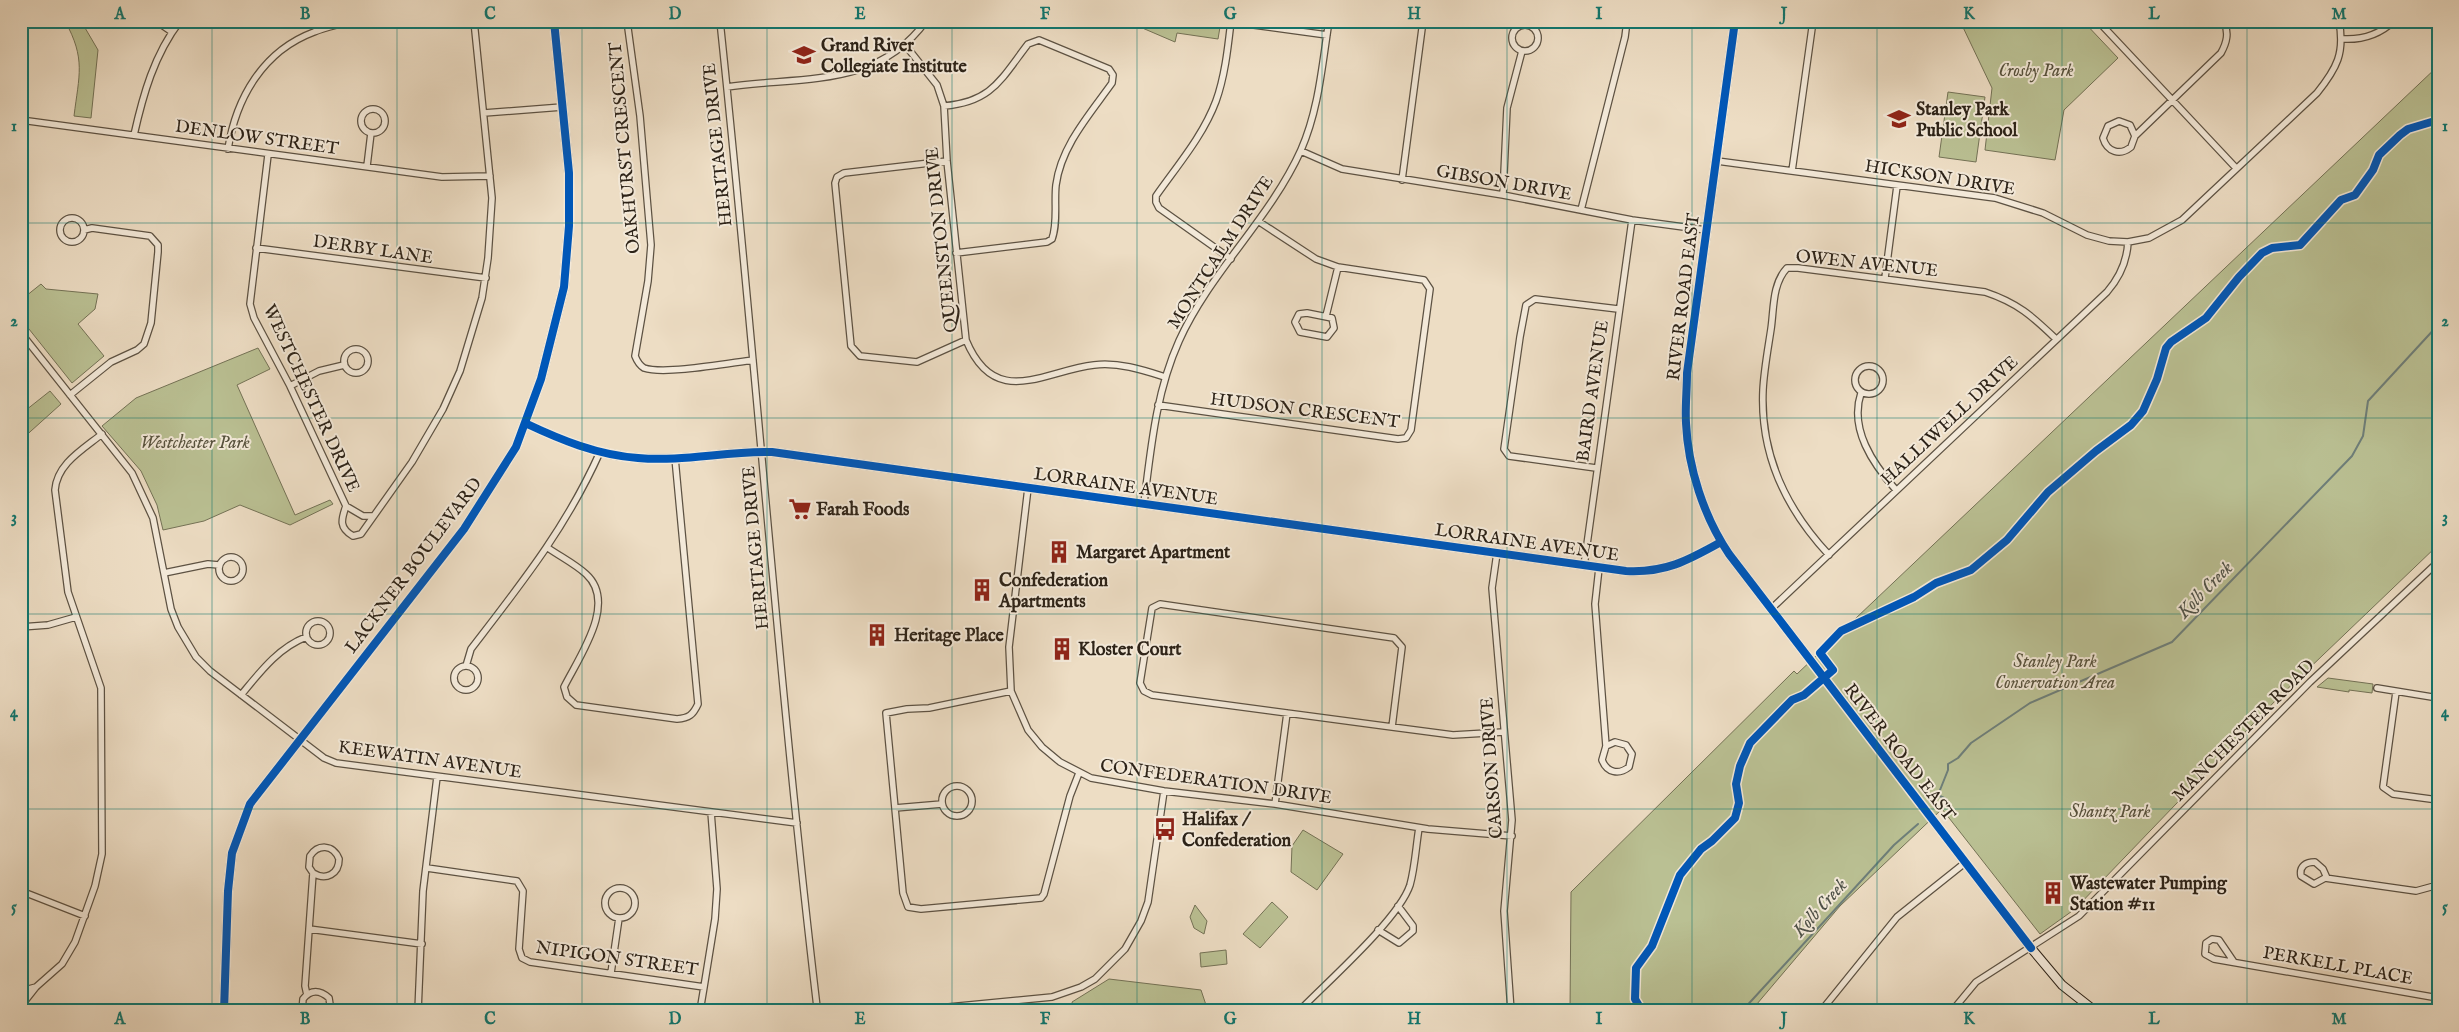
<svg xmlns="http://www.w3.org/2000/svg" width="2459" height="1032" viewBox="0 0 2459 1032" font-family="'IM FELL English',serif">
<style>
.green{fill:#bac093;stroke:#747256}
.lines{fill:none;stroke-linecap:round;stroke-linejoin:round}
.stream{stroke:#6e7e79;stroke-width:2}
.street-casing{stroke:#5d5243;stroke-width:8}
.secondary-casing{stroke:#2d2318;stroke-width:10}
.street{stroke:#f3e9d9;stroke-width:5.5}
.secondary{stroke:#f3e9d9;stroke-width:8}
.cycleway-casing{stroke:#f3e9d9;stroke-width:11}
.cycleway{stroke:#0057b8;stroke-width:8}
.grid{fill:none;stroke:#0f766e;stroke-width:1;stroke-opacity:0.55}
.labels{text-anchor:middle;stroke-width:4;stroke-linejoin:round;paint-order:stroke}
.poi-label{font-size:18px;font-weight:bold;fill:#2d2318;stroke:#f3e9d9;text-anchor:start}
.park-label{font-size:18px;font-style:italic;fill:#57523d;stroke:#f3e9d9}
.street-label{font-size:18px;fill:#2d2318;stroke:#f3e9d9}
.water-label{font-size:19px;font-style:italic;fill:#4e5148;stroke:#f3e9d9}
.neatline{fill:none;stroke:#0f766e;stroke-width:2}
.grid-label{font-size:16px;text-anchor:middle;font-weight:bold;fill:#0f766e}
</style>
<rect width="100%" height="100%" fill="#edddc4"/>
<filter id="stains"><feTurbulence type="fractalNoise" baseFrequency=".004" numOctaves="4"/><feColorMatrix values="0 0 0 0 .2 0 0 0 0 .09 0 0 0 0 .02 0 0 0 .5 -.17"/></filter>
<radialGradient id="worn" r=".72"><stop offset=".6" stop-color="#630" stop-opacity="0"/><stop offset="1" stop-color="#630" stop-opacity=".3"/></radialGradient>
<path class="green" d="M65 21H81L98 50 91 118 74 116C79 75 86 59 65 21Z
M1126 21H1221L1218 39 1177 33 1175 42Z
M1960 21H2083L2118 58 2064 110 2055 160 1985 150 1992 88Z
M2438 66V545L2277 699 2075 909 2040 934 1942 809 1840 906 1751 1011H1570L1571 892 1794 671 1797 674Z
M1948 92 1985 97 1976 162 1939 157Z
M41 284 46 289 98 294 95 309 78 324 104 356 72 383 21 319V300Z
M258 348 270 369 237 385 295 515 330 500 333 504 290 525 240 505 204 521 163 530 157 505 141 471 102 426 136 398Z
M50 391 61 404 21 440V414Z
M2328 678 2373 684 2372 693 2349 690V692L2317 687Z
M1303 830 1343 854 1317 890 1291 872 1292 846Z
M1272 902 1288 917 1260 948 1243 934Z
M1195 905 1207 921 1204 934 1194 928 1190 917Z
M1226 950 1227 964 1201 967 1200 953Z
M1109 979 1201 990 1208 1011H1074L1072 1002Z"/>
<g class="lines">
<path class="stream" d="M1946 799 1938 795 1948 770V764L1958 758 1971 743 2030 703 2172 642 2352 456 2363 436 2368 401 2438 325
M1742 1011 1894 845 1918 824"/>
<defs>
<path id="street" d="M156 21 172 32
M415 21 440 23 463 21
M627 21 640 116 651 245 648 281 635 356C637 361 639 365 644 368 665 375 729 363 753 360
M720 21C755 350 778 679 817 1007L819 1011
M2098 21 2236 168
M1231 22 1327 35
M1512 38a13 13 0 1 1 26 0a13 13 0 1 1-26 0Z
M2343 39C2362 40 2379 35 2394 21
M906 46 937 85 944 106 947 161 966 340C995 410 1043 371 1094 365 1119 362 1143 370 1165 377
M21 59V102
M727 87C800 76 877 89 926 21
M944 106C992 102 1001 79 1028 44L1039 40 1109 69 1113 75 1112 83C1090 114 1061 146 1056 185 1054 202 1058 223 1052 239L1047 242 956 253
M361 121a12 12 0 1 1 24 0a12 12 0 1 1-24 0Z
M484 113 562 107
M21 120 442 177 490 176
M134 135C143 95 154 55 180 21
M2135 136 2130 125 2119 121 2108 126 2103 138C2107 152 2120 156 2131 147L2135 136 2221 53C2227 42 2229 33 2224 21
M228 149C236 98 263 51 314 32 326 27 339 25 351 21
M1301 151 1342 169 1503 195 1632 220 1706 230
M268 155 250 304 254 318 290 386 346 506C341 520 339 528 353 536L361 534 412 462 443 409 460 371 482 298 488 258 492 198 474 21
M947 161 844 173 837 177 835 183 851 346 860 356 917 362 966 340
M1717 161 1995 198 2043 213 2087 235 2109 241 2128 242 2149 238 2182 220 2317 93C2337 68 2345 53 2339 21
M367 166 371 133
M1792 171 1813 21
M1402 180 1423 21
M1503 195 1507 108 1522 51
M1581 210 1625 37 1627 21
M60 230a12 12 0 1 1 24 0a12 12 0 1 1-24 0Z
M256 248 486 278
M1231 259 1159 208 1156 202V196C1177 166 1203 136 1216 101 1225 76 1228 47 1231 21
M1885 278 1897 186
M1307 313 1332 318 1334 328 1327 337 1300 332 1295 322 1299 314Z
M1326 316 1338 267
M21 333 132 473 153 518 171 609 178 627 196 657 210 671 324 758 336 763 797 823
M344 361a12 12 0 1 1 24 0a12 12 0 1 1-24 0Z
M1855 380a14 14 0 1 1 28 0a14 14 0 1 1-28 0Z
M290 386 319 371 344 365
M1861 393C1849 429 1873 464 1896 490
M70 395 111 362 137 350 144 344 151 323 158 252V245L150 236 92 228 84 230
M1158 405 1398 439 1406 438 1411 430 1430 289 1424 280 1338 267 1316 259 1258 221
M1596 468 1509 456 1504 449 1520 337 1526 305 1535 299 1618 309
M1028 488 1009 647 1011 691 1028 730 1042 747 1060 762 1091 778 1164 791 1275 804 1428 829 1512 836
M1144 503C1151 448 1156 392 1179 341 1210 272 1270 219 1301 150 1319 109 1322 65 1329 21
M346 506 363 516H373
M548 548C561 557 575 564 586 574 618 603 579 657 564 687L567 697 576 705 677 719C689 718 693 715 698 704L675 458
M1497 553 1492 588 1512 820 1504 911 1511 1011
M1829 555C1786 509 1760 454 1763 390 1764 370 1768 349 1771 329 1774 309 1772 284 1787 268H1798L1985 292C2018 303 2032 316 2056 339
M219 569a12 12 0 1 1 24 0a12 12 0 1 1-24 0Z
M1584 566 1632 220
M1599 568 1595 604 1606 746 1602 760C1607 773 1619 775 1629 767L1632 754 1626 745 1615 742 1606 746
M164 573 208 564 219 565
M1771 609 2107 292C2120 277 2127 262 2128 242
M306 633a12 12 0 1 1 24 0a12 12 0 1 1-24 0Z
M21 627 48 625 76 617
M454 678a12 12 0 1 1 24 0a12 12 0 1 1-24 0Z
M466 666 471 649C521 584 566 528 600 452
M2377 688 2438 698
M1011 691 929 708 907 709 886 713 903 893 908 907 921 909 1041 898 1044 894 1070 796 1079 773
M2396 692 2383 787 2393 794 2438 800
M241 695C260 672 278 648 306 637
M1392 727 1152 695 1144 691 1140 683 1152 608 1160 604 1394 638 1402 647 1392 727 1453 735 1504 732
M942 801a15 15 0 1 1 30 0a15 15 0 1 1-30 0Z
M1275 804 1287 713
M895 808 942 804
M427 868 517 881 523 891 519 949 522 958 530 962 704 987 715 919 717 889 711 812
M2327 878 2323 869 2315 862C2306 862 2299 866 2301 876L2314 884 2325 878 2416 891 2438 885
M605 903a15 15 0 1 1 30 0a15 15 0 1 1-30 0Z
M21 891 85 916
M309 929 422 944
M1378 930 1399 943 1413 931V926L1398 906
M2234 962 2219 940 2212 939 2206 943 2205 954 2214 959 2438 998
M611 973 619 918
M21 991 36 987
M307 995 305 986 313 873 309 867 310 856C318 844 333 844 339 859 339 874 326 881 313 873
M21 1006 36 987 62 964 75 942 95 886 102 854 101 688 68 592 55 490C57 464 82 450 102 434
M302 1011 303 999C311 989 320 990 329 998L331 1011
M418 1011 423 891 437 777
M700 1011 704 987
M907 1011 1052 997 1081 987 1095 979 1125 949 1141 921 1148 902 1164 791
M1299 1011C1326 983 1399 919 1410 885 1415 867 1416 846 1419 828
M1821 1011 1897 917 1966 862
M1952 1011 1976 982 2079 916 2310 682 2438 562"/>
<path id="secondary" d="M1735 21 1687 373C1687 390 1685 407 1686 423 1688 468 1704 517 1729 554L2031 948 2062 985 2095 1011
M525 423C561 440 597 455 638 458 682 462 727 451 772 452L1626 571C1665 573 1687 561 1721 542
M224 1011 228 891 232 853 250 804 464 529 516 447 541 379 564 287 569 226V173L554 21"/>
</defs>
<use href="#street" class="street-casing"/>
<use href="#secondary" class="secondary-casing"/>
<use href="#street" class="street"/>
<use href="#secondary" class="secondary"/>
<defs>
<path id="cycleway" d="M1735 21 1687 373C1687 390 1685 407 1686 423 1688 468 1704 517 1729 554L2031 948
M525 423C561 440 597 455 638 458 682 462 727 451 772 452L1626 571C1665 573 1687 561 1721 542
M224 1011 228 891 232 853 250 804 464 529 516 447 541 379 564 287 569 226V173L554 21
M1642 1011 1635 999 1636 968 1652 946 1680 875 1701 849 1712 841 1735 818 1739 803 1736 784 1740 766 1750 743 1792 700 1804 695 1833 670 1820 653 1841 631 1914 597 1936 583 1971 570 2007 540 2048 492 2096 451 2131 425 2143 411 2157 379 2166 348 2171 342 2206 318 2239 277 2262 253 2272 248 2300 245 2341 200 2355 195 2373 170 2379 155 2400 135 2408 129 2438 120"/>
</defs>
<use href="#cycleway" class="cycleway-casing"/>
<use href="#cycleway" class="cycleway"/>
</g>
<path class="grid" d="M212 21V1011M397 21V1011M582 21V1011M767 21V1011M952 21V1011M1137 21V1011M1322 21V1011M1507 21V1011M1692 21V1011M1877 21V1011M2062 21V1011M2247 21V1011M21 223H2438M21 418H2438M21 614H2438M21 809H2438"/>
<defs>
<symbol id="school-bare" viewBox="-9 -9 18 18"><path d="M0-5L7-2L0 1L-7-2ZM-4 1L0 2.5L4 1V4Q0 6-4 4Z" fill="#8f2418" stroke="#f3e9d9" stroke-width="2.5" paint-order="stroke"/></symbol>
<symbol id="supermarket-bare" viewBox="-9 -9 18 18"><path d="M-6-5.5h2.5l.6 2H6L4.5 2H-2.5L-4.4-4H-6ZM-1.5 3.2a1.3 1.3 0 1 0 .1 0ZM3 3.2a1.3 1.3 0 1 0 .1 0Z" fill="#8f2418" stroke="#f3e9d9" stroke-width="2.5" paint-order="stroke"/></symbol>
<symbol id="building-bare" viewBox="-9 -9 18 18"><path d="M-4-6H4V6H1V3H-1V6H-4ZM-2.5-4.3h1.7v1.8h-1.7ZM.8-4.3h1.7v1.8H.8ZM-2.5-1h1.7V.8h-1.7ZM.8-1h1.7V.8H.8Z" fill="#8f2418" stroke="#f3e9d9" stroke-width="2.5" paint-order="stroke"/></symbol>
<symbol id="bus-bare" viewBox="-9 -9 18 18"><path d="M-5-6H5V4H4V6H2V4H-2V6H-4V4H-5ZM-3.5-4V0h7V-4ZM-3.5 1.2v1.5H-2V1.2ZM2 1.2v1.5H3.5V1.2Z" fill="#8f2418" stroke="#f3e9d9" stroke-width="2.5" paint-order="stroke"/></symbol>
</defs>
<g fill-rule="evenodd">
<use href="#school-bare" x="788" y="39" width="32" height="32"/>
<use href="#school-bare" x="1883" y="103" width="32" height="32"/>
<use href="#supermarket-bare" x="784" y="493" width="32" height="32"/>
<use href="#building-bare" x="1043" y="536" width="32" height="32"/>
<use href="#building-bare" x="966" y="574" width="32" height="32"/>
<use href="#building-bare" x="861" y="619" width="32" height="32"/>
<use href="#building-bare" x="1046" y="633" width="32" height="32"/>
<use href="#bus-bare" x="1149" y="813" width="32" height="32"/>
<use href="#building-bare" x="2037" y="877" width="32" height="32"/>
</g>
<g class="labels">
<g class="poi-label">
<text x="821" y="51">Grand River<tspan x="821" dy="21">Collegiate Institute</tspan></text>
<text x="1916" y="115">Stanley Park<tspan x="1916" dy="21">Public School</tspan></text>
<text x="816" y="515">Farah Foods</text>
<text x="1076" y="558">Margaret Apartment</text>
<text x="999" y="586">Confederation<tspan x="999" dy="21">Apartments</tspan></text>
<text x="894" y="641">Heritage Place</text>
<text x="1078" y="655">Kloster Court</text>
<text x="1182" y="825">Halifax /<tspan x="1182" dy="21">Confederation</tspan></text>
<text x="2070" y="889">Wastewater Pumping<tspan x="2070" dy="21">Station #11</tspan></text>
</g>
<g class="park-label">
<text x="2036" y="76">Crosby Park</text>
<text x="195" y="448">Westchester Park</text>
<text x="2055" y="667">Stanley Park<tspan x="2055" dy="21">Conservation Area</tspan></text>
<text x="2110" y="817">Shantz Park</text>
</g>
<g class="street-label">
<text transform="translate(257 137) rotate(8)" y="6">DENLOW STREET</text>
<text transform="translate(717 145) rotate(-96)" y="6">HERITAGE DRIVE</text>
<text transform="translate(624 148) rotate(-95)" y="6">OAKHURST CRESCENT</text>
<text transform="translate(1940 177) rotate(9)" y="6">HICKSON DRIVE</text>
<text transform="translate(1504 182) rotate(10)" y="6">GIBSON DRIVE</text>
<text transform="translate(941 240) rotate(-96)" y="6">QUEENSTON DRIVE</text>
<text transform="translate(373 249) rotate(8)" y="6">DERBY LANE</text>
<text transform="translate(1220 252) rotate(-57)" y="6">MONTCALM DRIVE</text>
<text transform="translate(1867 263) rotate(6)" y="6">OWEN AVENUE</text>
<text transform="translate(1683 297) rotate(-83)" y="6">RIVER ROAD EAST</text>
<text transform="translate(1592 391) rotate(-82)" y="6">BAIRD AVENUE</text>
<text transform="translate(312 398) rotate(65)" y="6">WESTCHESTER DRIVE</text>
<text transform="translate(1305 410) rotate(7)" y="6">HUDSON CRESCENT</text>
<text transform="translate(1949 420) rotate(-43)" y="6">HALLIWELL DRIVE</text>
<text transform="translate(1126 486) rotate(8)" y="6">LORRAINE AVENUE</text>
<text transform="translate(1527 542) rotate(8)" y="6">LORRAINE AVENUE</text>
<text transform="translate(755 548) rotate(-95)" y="6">HERITAGE DRIVE</text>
<text transform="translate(413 565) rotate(-53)" y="6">LACKNER BOULEVARD</text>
<text transform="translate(2243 730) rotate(-45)" y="6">MANCHESTER ROAD</text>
<text transform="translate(1900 752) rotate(52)" y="6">RIVER ROAD EAST</text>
<text transform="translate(430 759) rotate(8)" y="6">KEEWATIN AVENUE</text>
<text transform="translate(1491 768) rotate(-94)" y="6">CARSON DRIVE</text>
<text transform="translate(1216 781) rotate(8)" y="6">CONFEDERATION DRIVE</text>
<text transform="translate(617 958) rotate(8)" y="6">NIPIGON STREET</text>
<text transform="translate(2338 965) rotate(10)" y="6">PERKELL PLACE</text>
</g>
<g class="water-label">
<text transform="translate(2204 589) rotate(-46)" y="7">Kolb Creek</text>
<text transform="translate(1819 907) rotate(-48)" y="7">Kolb Creek</text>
</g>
</g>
<rect width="2459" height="1032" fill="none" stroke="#edddc4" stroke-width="55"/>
<rect x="28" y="28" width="2404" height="976" class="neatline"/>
<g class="grid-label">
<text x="120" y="19">A</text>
<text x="305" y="19">B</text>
<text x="490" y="19">C</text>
<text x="675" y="19">D</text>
<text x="860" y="19">E</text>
<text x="1045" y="19">F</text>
<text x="1230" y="19">G</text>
<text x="1414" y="19">H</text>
<text x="1599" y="19">I</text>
<text x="1784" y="19">J</text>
<text x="1969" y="19">K</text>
<text x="2154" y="19">L</text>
<text x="2339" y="19">M</text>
<text x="14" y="131">1</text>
<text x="2445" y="131">1</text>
<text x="14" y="326">2</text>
<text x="2445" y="326">2</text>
<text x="14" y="522">3</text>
<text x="2445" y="522">3</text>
<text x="14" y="717">4</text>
<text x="2445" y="717">4</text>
<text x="14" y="912">5</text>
<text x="2445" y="912">5</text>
<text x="120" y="1024">A</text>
<text x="305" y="1024">B</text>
<text x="490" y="1024">C</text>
<text x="675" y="1024">D</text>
<text x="860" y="1024">E</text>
<text x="1045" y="1024">F</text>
<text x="1230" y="1024">G</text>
<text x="1414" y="1024">H</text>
<text x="1599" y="1024">I</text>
<text x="1784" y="1024">J</text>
<text x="1969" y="1024">K</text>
<text x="2154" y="1024">L</text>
<text x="2339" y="1024">M</text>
</g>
<rect width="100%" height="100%" filter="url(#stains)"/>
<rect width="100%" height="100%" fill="url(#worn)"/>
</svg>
